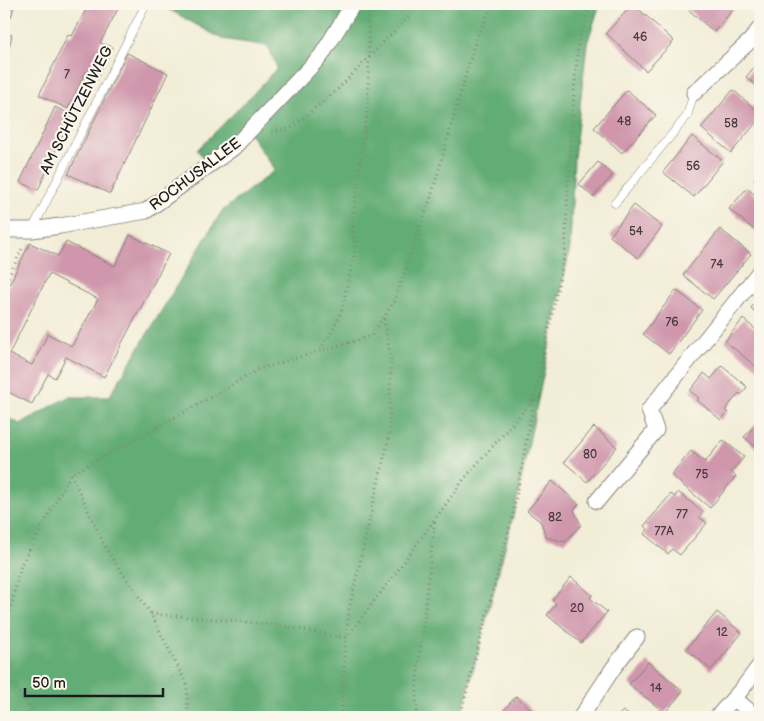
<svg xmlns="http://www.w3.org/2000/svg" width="764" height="721" viewBox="0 0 764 721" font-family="'Balsamiq Sans',sans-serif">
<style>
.forest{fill:#62ac74;stroke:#3f6448}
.building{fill:#cf96ac;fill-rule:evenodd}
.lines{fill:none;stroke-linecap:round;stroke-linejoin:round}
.service-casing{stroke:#87847a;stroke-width:9}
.minor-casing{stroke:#87847a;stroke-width:17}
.path{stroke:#87847a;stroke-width:3;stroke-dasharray:1 4;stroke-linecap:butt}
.service{stroke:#fff;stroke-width:8}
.minor{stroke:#fff;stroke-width:15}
.labels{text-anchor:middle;stroke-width:4.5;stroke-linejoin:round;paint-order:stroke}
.number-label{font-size:12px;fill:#493a40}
.street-label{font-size:15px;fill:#1c1c1c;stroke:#fbf7ec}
</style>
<rect width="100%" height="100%" fill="#fbf7ec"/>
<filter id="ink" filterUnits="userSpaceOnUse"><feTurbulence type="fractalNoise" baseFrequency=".02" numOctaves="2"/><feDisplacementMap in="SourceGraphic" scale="10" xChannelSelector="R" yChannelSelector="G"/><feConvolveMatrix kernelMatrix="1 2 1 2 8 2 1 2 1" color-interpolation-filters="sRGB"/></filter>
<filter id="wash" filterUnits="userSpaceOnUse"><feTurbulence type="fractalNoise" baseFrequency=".0096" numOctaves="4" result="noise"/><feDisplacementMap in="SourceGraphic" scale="20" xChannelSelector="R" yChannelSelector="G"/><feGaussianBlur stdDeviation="1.12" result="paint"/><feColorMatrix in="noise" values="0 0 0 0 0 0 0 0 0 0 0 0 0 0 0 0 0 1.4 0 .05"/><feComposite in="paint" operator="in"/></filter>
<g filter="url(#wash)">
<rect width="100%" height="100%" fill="#f2edd7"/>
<path class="forest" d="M159 4H600L587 44 574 158 570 248 515 509 461 717H4V416L20 424 68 397H109L222 211 275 170 244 125 204 158 197 150 252 95 277 68 268 46 222 39Z"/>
<g id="blocks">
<path class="building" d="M4 4H15L11 17 4 15Z
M89 4H112L119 7 100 43 113 47 97 76 86 71 68 109 39 95 68 35 72 36Z
M633 4 674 41 646 71 606 33Z
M684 4H734L736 6 714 32 683 5Z
M4 33 12 35 7 57H4Z
M127 53 168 73 110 194 68 174Z
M760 60V89L746 77Z
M627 90 656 115 622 153 594 128Z
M733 90 760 113V118L731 153 701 128Z
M55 107 72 115 38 190 20 182Z
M692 136 723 161 694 197 663 172Z
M598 162 613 175 593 197 579 184Z
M760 172V185L754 179Z
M747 188 760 199V235L729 209Z
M634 205 662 227 638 258 610 236Z
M720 229 751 254 713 299 683 275Z
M130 235 169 254 104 377 66 357 55 378 48 374 32 404 4 390V295L30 243 58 256 66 242 115 266ZM49 274 98 299 72 346 48 334 32 365 9 354Z
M676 290 702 310 669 354 643 334Z
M760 297V316L751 308Z
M743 319 760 333V370L725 341Z
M722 366 747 387 741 395 739 393 725 410 728 412 721 420 697 400 699 398 690 391 704 373 711 379Z
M760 420V451L744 437Z
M594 427 617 447 587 482 564 462Z
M723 440 744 457 731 472 736 476 710 508 671 475 691 451 705 462Z
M552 481 579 504 574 510 581 525 565 542 546 537 541 522 527 511Z
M678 492 703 512 699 517 707 523 680 555 672 549 668 554 644 534 648 529 644 526 671 494 675 497Z
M571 577 592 595 590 598 607 612 581 643 547 615 556 604 552 600Z
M717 612 742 633 711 670 686 649Z
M648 662 683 691 665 713 629 684Z
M516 696 540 717H498Z
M623 711 631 717H617Z"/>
</g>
</g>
<g filter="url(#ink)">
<use href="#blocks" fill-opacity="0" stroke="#87847a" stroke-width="1"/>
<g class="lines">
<defs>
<path id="service" d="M615 203 687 116 694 93
M32 230 146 4"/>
<path id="minor" d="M694 93 750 41 760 28
M4 230H32L60 226 146 211 233 148 321 56 353 4
M597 501 656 430 649 410 760 271
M734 698 756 717
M581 717 614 667 637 637
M717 717 742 689 760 665"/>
</defs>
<use href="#service" class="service-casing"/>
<use href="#minor" class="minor-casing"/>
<path class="path" d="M272 132 291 128 336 91 421 4
M4 286 23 247
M320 350 330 335 341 313 355 249 352 222 367 112 369 58 368 12
M71 474 107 551 151 614 187 685 188 717
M151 614 226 620 284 626 346 638 349 609 389 436 391 360 384 319
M4 636 21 565 71 474 162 425 259 369 371 336 394 302 431 197 476 39 493 4
M4 673 37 717
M341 717 346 638 401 566 464 479 534 399 565 253 570 143 578 44 590 4
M416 717 417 679 435 519
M460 717 513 514 534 400"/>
<use href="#service" class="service"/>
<use href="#minor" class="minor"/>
</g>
</g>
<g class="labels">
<g class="number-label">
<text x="640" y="41">46</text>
<text x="67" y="78">7</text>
<text x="624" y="125">48</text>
<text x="731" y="127">58</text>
<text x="693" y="170">56</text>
<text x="636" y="235">54</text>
<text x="717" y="268">74</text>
<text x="672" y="326">76</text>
<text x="590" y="458">80</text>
<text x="702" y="478">75</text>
<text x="682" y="518">77</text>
<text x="555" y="521">82</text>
<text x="664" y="535">77A</text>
<text x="577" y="612">20</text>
<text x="722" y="636">12</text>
<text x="656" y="692">14</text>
</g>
<g class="street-label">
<text transform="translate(76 110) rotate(-63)" y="5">AM SCHÜTZENWEG</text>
<text transform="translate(195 174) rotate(-37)" y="5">ROCHUSALLEE</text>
</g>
</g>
<rect width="764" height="721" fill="none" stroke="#fbf7ec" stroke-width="20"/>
<path d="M25 688v8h138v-8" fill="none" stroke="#1c1c1c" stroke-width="2.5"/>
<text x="32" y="688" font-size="15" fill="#1c1c1c" stroke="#fbf7ec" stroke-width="4" paint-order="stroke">50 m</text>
</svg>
